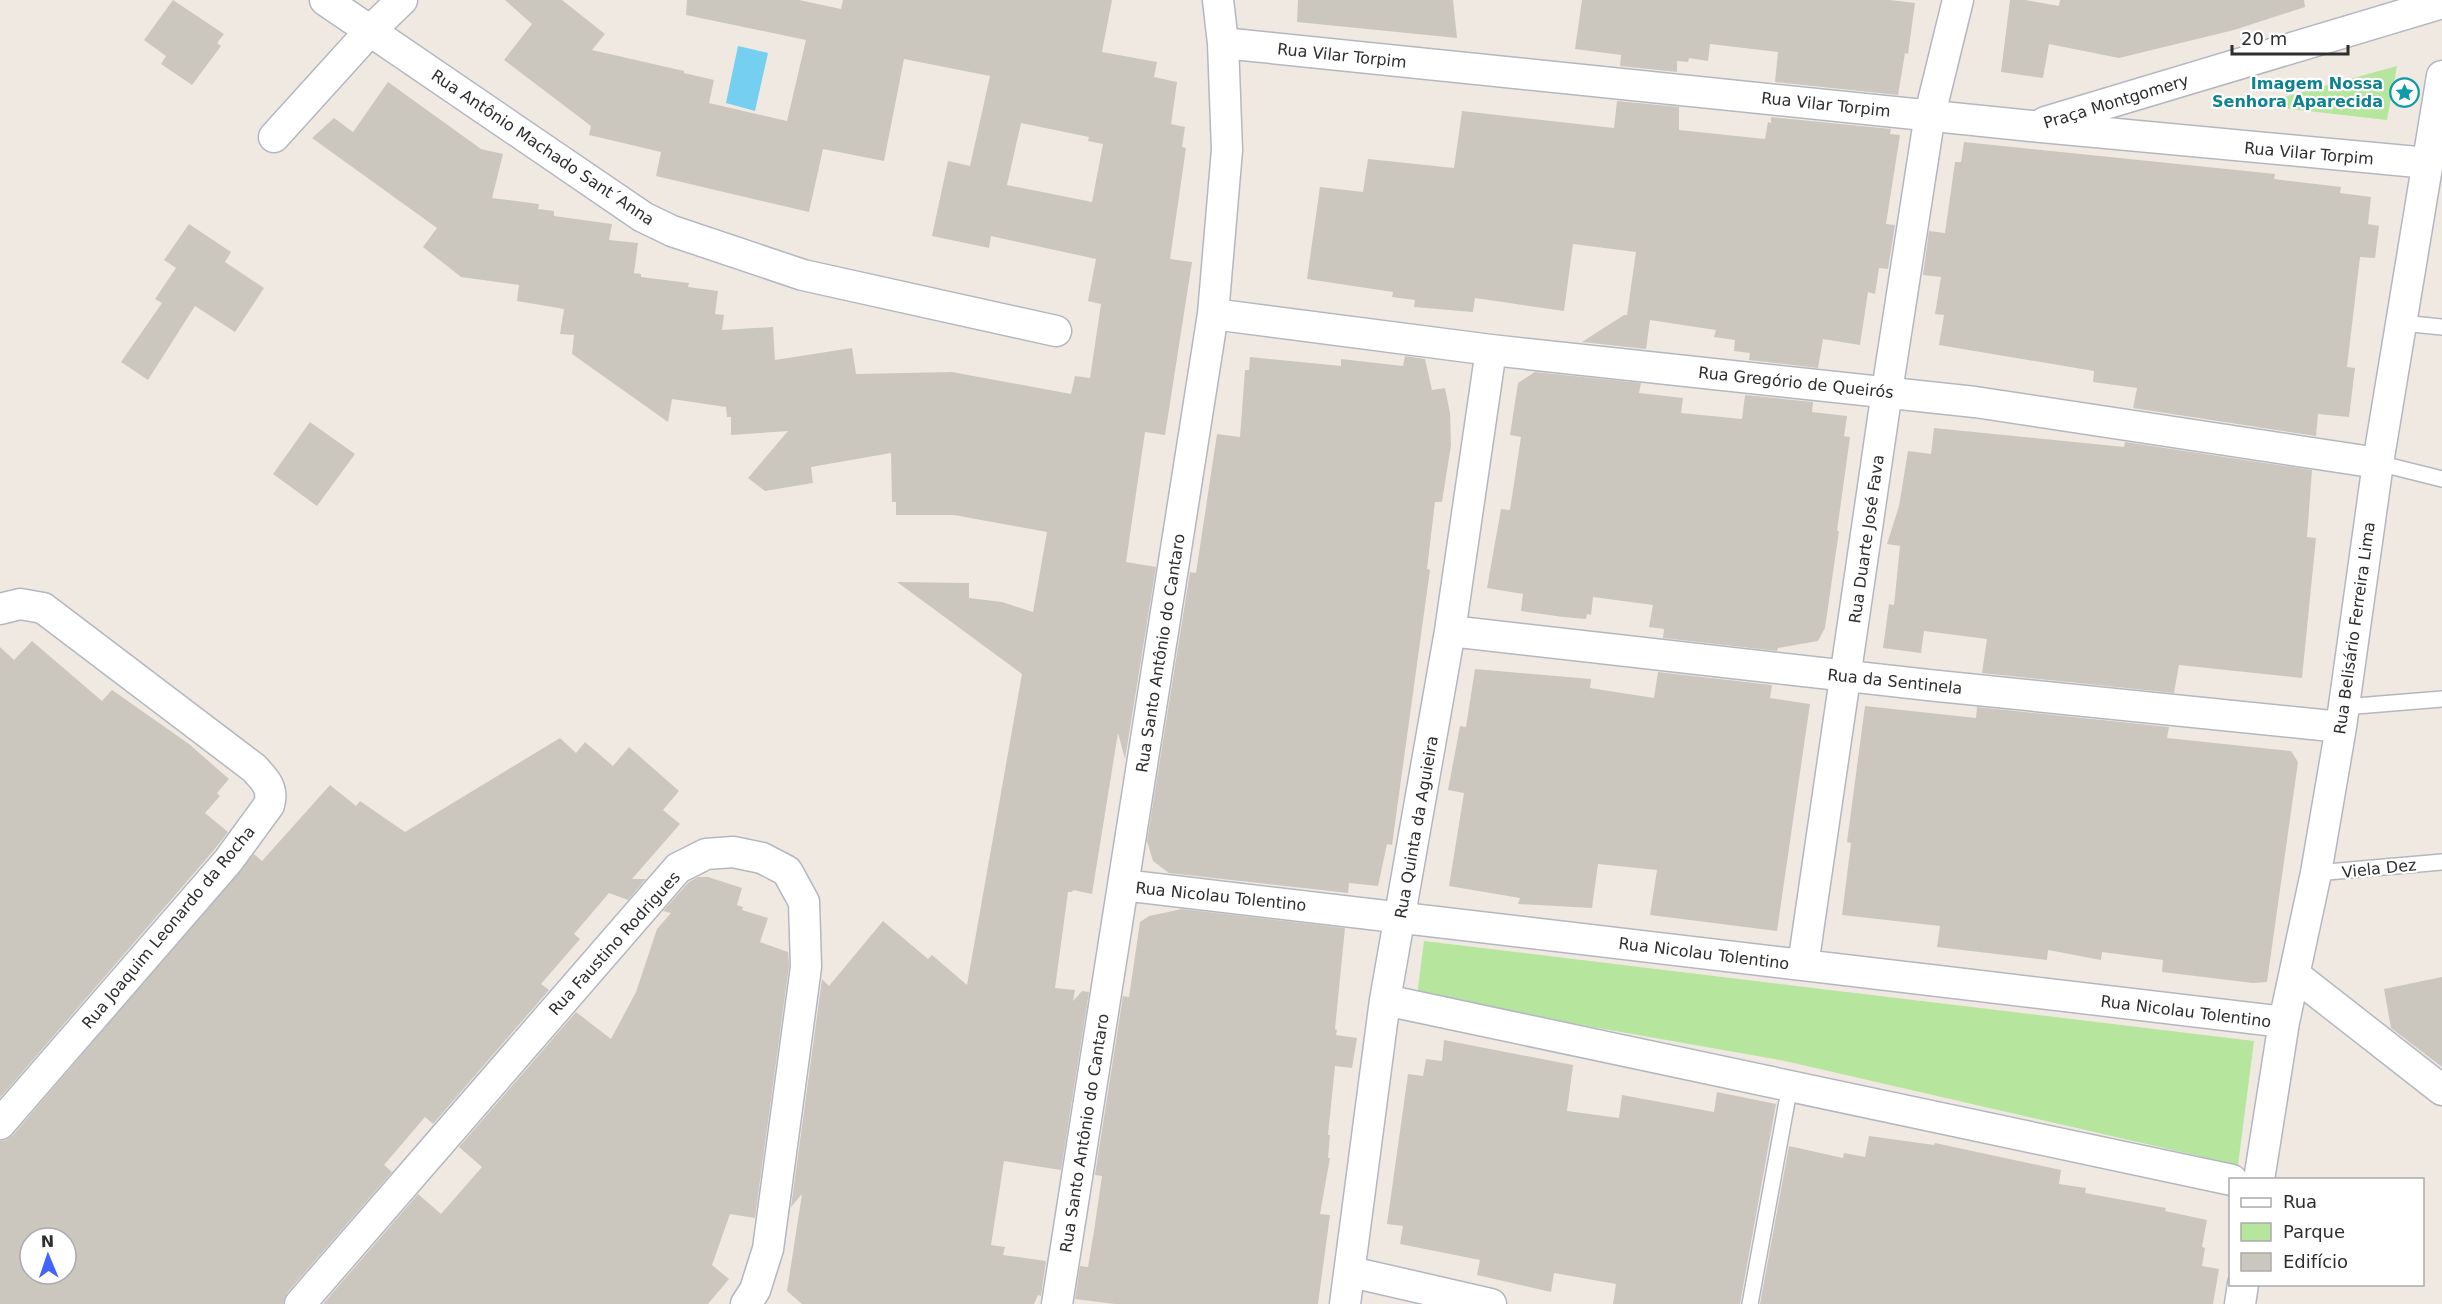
<svg xmlns="http://www.w3.org/2000/svg" width="2442" height="1304" viewBox="0 0 2442 1304" font-family="'DejaVu Sans',sans-serif">
<style>
.green{fill:#b6e59e}
.water{fill:#75cff0}
.building{fill:#cbc7bf;fill-rule:evenodd}
.lines{fill:none;stroke-linecap:round;stroke-linejoin:round}
.service-casing{stroke:#b4b7c1;stroke-width:18}
.minor-casing{stroke:#b4b7c1;stroke-width:33}
.service{stroke:#fff;stroke-width:15}
.minor{stroke:#fff;stroke-width:30}
.labels{text-anchor:middle;stroke-width:4.5;stroke-linejoin:round;paint-order:stroke}
.street-label{font-size:16px;fill:#2e2e2e;stroke:#fff}
.culture-label{font-size:16px;font-weight:bold;fill:#0d838f;stroke:#fff;text-anchor:end}
</style>
<rect width="100%" height="100%" fill="#efe9e1"/>
<path class="green" d="M2397 66 2387 120 2255 105Z
M1424 941 2254 1041 2238 1165 1785 1061 1417 996Z"/>
<path class="water" d="M738 46 768 53 755 111 726 103Z"/>
<path class="building" d="M173 0 224 34 217 43 221 46 192 85 161 64 166 56 144 40Z
M505 0H562L605 34 592 50 684 71V73L714 80 709 103 787 121 806 40 686 15 687 0H799L841 9 843 0H1112L1102 52 1157 62 1154 77 1177 82 1171 124 1185 127 1182 147 1186 148 1170 259 1192 262 1165 435 1145 432 1126 562 1156 567 1125 759 1118 733 1092 894 1073 890 1072 892H1068L1055 988 1075 990 1073 1001 1082 991 1089 992 1061 1170 1004 1161 991 1245 1005 1247 1003 1255 1046 1261 1041 1296 1038 1295 1034 1304H802L787 1291 802 1194 791 1207 822 979 829 986 883 921 928 959 932 955 967 985 1022 674 897 582 969 583V598L1002 602 1033 612 1047 532 954 515H896V502H892L891 453 811 467 813 483 765 491 748 478 788 431 731 435V417H727L726 407 672 399 668 422 572 354 574 335 560 334 564 309 517 301 519 285 461 277 423 247 437 228 312 138 334 118 353 132 388 82 481 149 503 154 492 198 539 204 538 209 554 211V216L612 224 609 240 638 243 634 273 641 274V277L689 283 688 287 718 291 715 314 724 315 722 330 773 327 775 360 852 348 856 374 952 372 1071 394 1075 376 1090 378 1101 304 1088 301 1096 259 991 236 989 248 932 236 948 161 970 166 990 76 904 59 884 161 823 149 809 212 656 176 661 152 589 135 591 126 504 60 532 24ZM1021 123 1089 137 1088 141 1103 144 1092 202 1007 185Z
M1298 0H1453L1457 38 1297 22Z
M1582 0H1890L1915 3 1908 54 1905 53 1898 95 1775 82 1778 52 1710 44 1708 61 1689 58 1688 62 1677 61V72L1620 66 1621 55 1575 49Z
M2010 0H2025L2059 6 2060 0H2304L2305 7 2234 30 2119 58 2049 44 2043 78 2001 72Z
M1617 101 1679 107V130L1765 139 1768 122 1771 123V117L1891 129 1890 134 1900 135 1886 224 1895 225 1888 269 1879 268 1875 294 1868 292 1860 345 1823 339 1818 368 1749 360 1750 353 1734 351 1735 340 1714 337 1716 330 1650 320 1646 349 1582 342 1624 315H1627L1636 252 1573 244 1564 311 1475 298 1473 312 1414 307 1415 300 1392 297 1393 292 1307 279 1320 187 1363 192 1368 159 1454 168 1462 111 1614 128Z
M1964 142 2275 174 2274 179 2341 187 2340 193 2371 197 2368 224 2379 226 2375 258 2360 257 2347 367 2355 368 2349 417 2318 414 2316 436 2133 408 2137 388 2093 382 2094 371 1939 345 1944 315 1935 314 1941 277 1923 275 1929 231 1945 233 1955 162H1961Z
M189 224 231 252 225 262 264 288 235 332 195 306 148 380 121 362 162 303 155 299 176 268 164 260Z
M1405 356 1425 359 1432 390 1445 388 1450 413 1451 445 1442 502H1435L1427 569 1430 570 1392 845 1387 844 1378 886 1349 883 1348 893 1169 873 1153 861 1147 841 1190 572 1196 573 1217 434 1240 437 1245 370H1249L1250 357 1341 366V359L1403 366Z
M1535 372 1641 383 1639 393 1683 398 1681 413 1742 419 1745 395 1813 402 1812 412 1847 416 1844 436 1850 437 1837 531H1839L1825 628 1818 641 1778 648 1777 651 1663 638 1664 629 1649 627 1653 605 1593 597 1591 615 1587 614 1586 619 1563 617 1521 611 1523 594 1487 588 1501 509 1510 510 1521 437 1510 435 1518 383Z
M310 422 355 454 317 506 273 474Z
M1934 428 2124 447 2125 442 2312 470 2307 537 2316 538 2302 678 2179 665 2174 693 1982 673 1987 639 1924 631 1921 653 1883 648 1889 604 1894 605 1900 546 1887 544 1899 506 1908 451 1931 454Z
M32 641 102 701 112 690 189 744 229 779 217 793 220 796 205 813 228 832 214 850 0 1098V647L14 660Z
M1475 669 1591 679 1590 688 1654 698 1658 672 1772 685 1770 698 1810 704 1777 931 1650 915 1657 870 1598 864 1592 908 1518 904 1520 898 1449 886 1464 793 1448 790 1460 726 1466 727Z
M1865 706 1976 718 1977 707 2169 727 2167 738 2291 751 2298 762 2267 982 2253 983 2162 972 2163 960 2102 952 2101 960 2048 950 2047 960 1937 947 1940 926 1842 915 1851 843 1847 842Z
M560 738 576 753 585 742 613 766 629 747 679 791 663 810 680 824 632 879H646L628 900 609 893 574 934 580 939 541 984 549 990 433 1124 425 1117 384 1165 392 1172 287 1293 283 1304H0V1141L6 1140 13 1135 254 854 262 861 330 785 356 806 360 801 405 832ZM30 1238H66V1274H30Z
M698 877H708L742 888 737 905 743 907 742 910 768 918 760 942 788 952 789 966 755 1218 730 1214 712 1265 729 1279 708 1304H323L418 1194 441 1214 461 1191 482 1167 459 1147 576 1012 611 1039 636 992 657 929 671 913 663 911 689 882Z
M1182 909 1345 928 1335 1029 1337 1030 1336 1035 1357 1038 1352 1068 1335 1066 1328 1135H1330L1328 1158H1330L1320 1214 1330 1215 1318 1304H1115L1075 1299 1080 1266 1088 1267 1094 1231 1102 1176 1095 1175 1123 996 1129 997 1140 922 1149 916Z
M2442 977V1067L2391 1028 2384 989Z
M1444 1040 1573 1065 1567 1111 1619 1118 1622 1095 1714 1112 1717 1092 1776 1104 1740 1304H1613L1616 1284 1554 1273 1551 1292 1477 1275 1480 1260 1400 1244 1403 1226 1387 1224 1408 1074 1423 1076 1426 1059 1442 1061Z
M1869 1136 1934 1145 1935 1143 2061 1170 2059 1184 2086 1188 2085 1193 2166 1208 2165 1211 2207 1220 2202 1247 2205 1248 2202 1266 2219 1269 2213 1304H1760L1789 1146 1843 1158 1844 1153 1865 1157Z"/>
<g class="lines">
<defs>
<path id="service" d="M2402 323 2442 327
M2378 463 2442 479
M2344 707 2442 699
M2316 873 2442 862
M1750 1304 1790 1085"/>
<path id="minor" d="M325 0 643 217 672 231 803 275 1056 331
M1223 43 2031 126 2428 163
M2045 122 2442 3
M274 137 370 31 402 0
M1213 314 1491 350 1975 402 2378 463
M0 609 20 604 43 608 254 768C265 780 274 788 269 805L228 861 0 1124
M1450 631 1928 685 2341 727
M1123 885C1511 928 1897 977 2284 1022
M1803 965 1887 391 1930 114 1958 0
M2295 975 2442 1090
M1385 1000 2232 1180
M2259 1180 2284 1022 2316 873 2341 727 2378 463 2442 76
M1351 1272 1491 1304
M300 1304 678 868 706 854 733 852 762 858 787 871 804 902 806 967 768 1249 755 1290 746 1304
M1057 1304 1213 314 1227 150 1223 43 1218 0
M1345 1304 1385 1000 1450 631 1491 350
M2240 1304 2243 1284"/>
</defs>
<use href="#service" class="service-casing"/>
<use href="#minor" class="minor-casing"/>
<use href="#service" class="service"/>
<use href="#minor" class="minor"/>
</g>
<defs>
<symbol id="sight-ring" viewBox="-11 -11 22 22"><circle r="9.5" fill="#fff" stroke="#0f9aa8" stroke-width="1.5"/><path d="M0-6L1.8-2.2L6-1.7L2.9 1.2L3.7 5.4L0 3.3L-3.7 5.4L-2.9 1.2L-6-1.7L-1.8-2.2Z" fill="#0f9aa8"/></symbol>
</defs>
<g fill-rule="evenodd">
<use href="#sight-ring" x="2388" y="76" width="33" height="33"/>
</g>
<g class="labels">
<g class="street-label">
<text transform="translate(1342 55) rotate(6)" y="6">Rua Vilar Torpim</text>
<text transform="translate(2116 101) rotate(-17)" y="6">Praça Montgomery</text>
<text transform="translate(1826 104) rotate(6)" y="6">Rua Vilar Torpim</text>
<text transform="translate(543 147) rotate(34)" y="6">Rua Antônio Machado Sant´Anna</text>
<text transform="translate(2309 153) rotate(5)" y="6">Rua Vilar Torpim</text>
<text transform="translate(1796 382) rotate(6)" y="6">Rua Gregório de Queirós</text>
<text transform="translate(1866 539) rotate(-82)" y="6">Rua Duarte José Fava</text>
<text transform="translate(2354 628) rotate(-82)" y="6">Rua Belisário Ferreira Lima</text>
<text transform="translate(1160 653) rotate(-81)" y="6">Rua Santo Antônio do Cantaro</text>
<text transform="translate(1895 681) rotate(6)" y="6">Rua da Sentinela</text>
<text transform="translate(1416 827) rotate(-80)" y="6">Rua Quinta da Aguieira</text>
<text transform="translate(2379 868) rotate(-6)" y="6">Viela Dez</text>
<text transform="translate(1221 896) rotate(6)" y="6">Rua Nicolau Tolentino</text>
<text transform="translate(168 927) rotate(-50)" y="6">Rua Joaquim Leonardo da Rocha</text>
<text transform="translate(614 943) rotate(-48)" y="6">Rua Faustino Rodrigues</text>
<text transform="translate(1704 953) rotate(7)" y="6">Rua Nicolau Tolentino</text>
<text transform="translate(2186 1011) rotate(7)" y="6">Rua Nicolau Tolentino</text>
<text transform="translate(1084 1133) rotate(-81)" y="6">Rua Santo Antônio do Cantaro</text>
</g>
<g class="culture-label">
<text x="2383" y="89">Imagem Nossa<tspan x="2383" dy="18">Senhora Aparecida</tspan></text>
</g>
</g>
<rect x="2229" y="1178" width="195" height="108" fill="#ffffff" stroke="#ababab" stroke-width="1.5"/>
<rect x="2241" y="1198" width="30" height="9" fill="#ffffff" stroke="#ababab" stroke-width="1.5"/>
<text x="2283" y="1208" font-size="18" fill="#2e2e2e">Rua</text>
<rect x="2241" y="1223" width="30" height="18" fill="#b6e59e" stroke="#ababab" stroke-width="1.5"/>
<text x="2283" y="1238" font-size="18" fill="#2e2e2e">Parque</text>
<rect x="2241" y="1253" width="30" height="18" fill="#cbc7bf" stroke="#ababab" stroke-width="1.5"/>
<text x="2283" y="1268" font-size="18" fill="#2e2e2e">Edifício</text>
<g transform="translate(48 1256) rotate(358)"><circle r="28" fill="#ffffff" stroke="#ababab" stroke-width="1.5"/>
<path d="M0-4.5L10 22L0 15L-10 22Z" fill="#4264fb"/>
<text y="-9" font-size="16" font-weight="bold" text-anchor="middle" fill="#2e2e2e">N</text>
</g>
<path d="M2232 45v9h116v-9" fill="none" stroke="#2e2e2e" stroke-width="3"/>
<text x="2241" y="45" font-size="18" fill="#2e2e2e" stroke="#ffffff" stroke-width="4.5" paint-order="stroke">20 m</text>
</svg>
